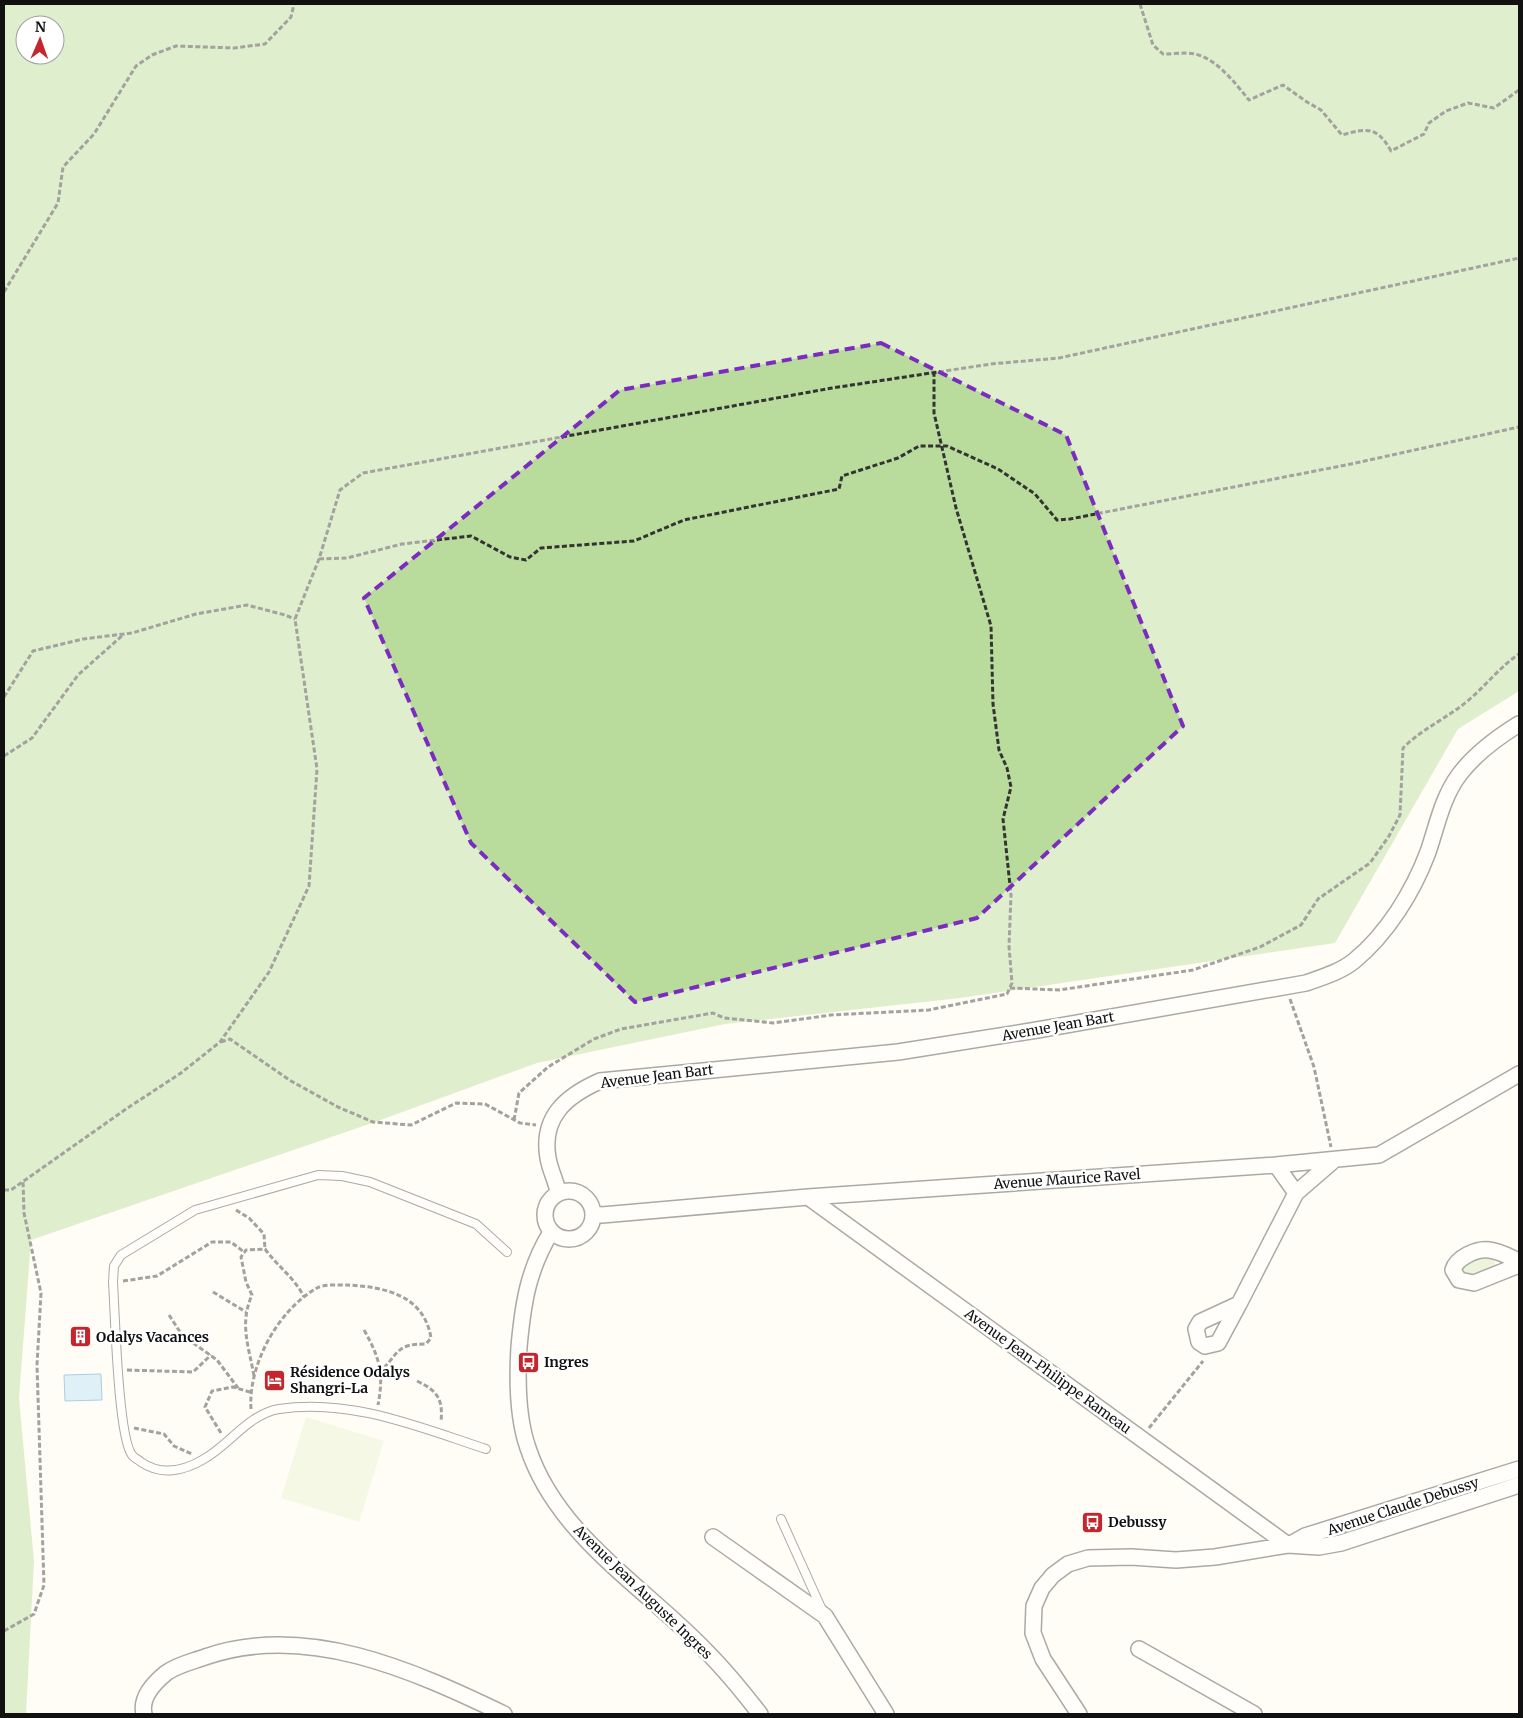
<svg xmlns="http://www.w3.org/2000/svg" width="1523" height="1718" viewBox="0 0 1523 1718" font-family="Merriweather,serif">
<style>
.green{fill:#d5ebbd}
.forest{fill:#b9dc9c;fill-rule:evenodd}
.pitch{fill:#e6f2cf}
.water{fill:#b9e0f7;stroke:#3f96cf}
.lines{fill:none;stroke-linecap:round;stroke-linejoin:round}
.lane-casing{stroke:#444;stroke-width:10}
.street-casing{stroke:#444;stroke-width:18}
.path{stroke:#333;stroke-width:3;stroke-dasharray:5 2.5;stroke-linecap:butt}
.lane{stroke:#fff;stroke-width:8}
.street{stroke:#fff;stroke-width:15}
.marked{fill:none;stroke:#7b2cbf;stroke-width:4;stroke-dasharray:10 6;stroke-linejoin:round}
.labels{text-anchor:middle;stroke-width:5;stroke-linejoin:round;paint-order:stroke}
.street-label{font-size:14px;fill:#111;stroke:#fff}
.poi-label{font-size:14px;font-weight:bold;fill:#111;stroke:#fff;text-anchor:start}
</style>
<rect width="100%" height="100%" fill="#fffdf5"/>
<path class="green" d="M1480 1256 1493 1258 1496 1266 1471 1277 1465 1276 1461 1269 1462 1267Z"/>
<path class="forest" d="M4 4H1519V691L1458 729 1335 943 960 998 725 1024 537 1063 375 1122 31 1240 19 1398 34 1561 26 1714H4ZM25 25H55V55H25Z"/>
<path class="pitch" d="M306 1417 384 1441 359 1522 281 1498Z"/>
<path class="water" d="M101 1374 102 1400 65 1401 64 1375Z"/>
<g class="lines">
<defs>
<path id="lane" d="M486 1449C419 1427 350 1398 279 1409 249 1414 230 1444 204 1459 184 1471 161 1476 141 1462 139 1460 134 1458 132 1455 118 1437 115 1312 113 1282L114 1266 121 1255 195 1210 318 1175 342 1176 370 1182 476 1224 507 1252
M781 1519 823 1612"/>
<path id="street" d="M1276 1165 1296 1193
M545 1215a24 24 0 1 1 48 0a24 24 0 1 1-48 0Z
M558 1192C556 1181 550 1170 548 1158 541 1117 566 1096 600 1081L898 1052 1037 1030 1306 983C1323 977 1340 972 1354 961 1387 934 1413 892 1428 852 1437 826 1442 798 1459 775 1474 755 1498 737 1519 724
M808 1197 1288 1545
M593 1214 602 1215 808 1197 1276 1165 1379 1155 1519 1074
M551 1232C528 1270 523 1303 519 1347 517 1380 517 1417 528 1448 557 1536 645 1587 706 1651 725 1670 743 1692 760 1714
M1519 1261C1510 1257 1499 1251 1489 1250 1477 1248 1456 1258 1453 1270L1459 1280 1474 1283 1519 1265
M1239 1304 1218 1343 1205 1346 1199 1342 1196 1329 1200 1322 1239 1304 1296 1193 1333 1161
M713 1537 825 1616 886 1714
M1289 1545 1305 1536 1519 1469
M1139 1649 1254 1714
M144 1714C140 1697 154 1683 166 1673 177 1665 191 1662 205 1657 306 1622 412 1670 504 1714
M1079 1714 1043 1659 1033 1633 1034 1606 1042 1588 1053 1575 1068 1564 1088 1558 1131 1557 1176 1560 1215 1557 1288 1545 1319 1547 1341 1543 1519 1485"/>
</defs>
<use href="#lane" class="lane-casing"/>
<use href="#street" class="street-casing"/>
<path class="path" d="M1140 4 1153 45 1163 54C1173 54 1185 52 1195 54 1217 59 1235 83 1249 100L1283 85 1307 102 1321 110 1342 135C1367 128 1377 126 1391 151L1424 134 1429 123 1446 111 1468 103 1494 108 1519 90
M4 292 58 203 63 167 94 134 136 66 152 55 176 46 234 48 265 44 291 17 294 4
M319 559 347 558 402 544 471 536 510 557 526 560 541 548 634 541 684 520 839 489 842 476 898 458 919 446H947L998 469 1035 494 1057 520 1070 519 1351 464 1519 427
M4 697 33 651 83 639 132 633 196 614 247 605 285 615 295 619
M4 756 32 738 78 675 124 634
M1010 988 1059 990 1193 970 1260 947 1301 925 1318 899 1370 863 1389 836 1400 815 1403 748C1424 727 1450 717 1471 698 1488 683 1501 666 1519 654
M1290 999 1314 1067 1331 1147
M221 1042 230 1039 291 1081 338 1107 373 1122 411 1125 456 1103 485 1104 520 1123 536 1125
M514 1120 519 1093 548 1067 594 1039 621 1029 713 1013 724 1018 773 1023 831 1015 929 1010 1007 994 1012 983 1009 946 1011 895 1003 819 1011 787 1007 768 999 750 993 704 991 626 956 508 934 413V372
M4 1190H11L126 1109 181 1073 220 1042 269 972 309 886 317 769 295 619 319 559 340 490 363 473 832 388 991 364 1059 358 1519 258
M236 1210 249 1218 264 1234 265 1249
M123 1281 157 1276 212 1242H231L244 1252
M213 1292 246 1312
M169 1315 182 1335 217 1360 238 1388
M364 1330C380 1358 384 1374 378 1405
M127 1370 193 1372 211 1355
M254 1376C249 1347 239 1324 252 1295L246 1282 241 1257 246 1250 265 1249C278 1267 294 1277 304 1297
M417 1381C438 1391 443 1399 441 1422
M251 1409C248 1365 278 1310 317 1288 324 1284 339 1285 347 1285 385 1287 424 1295 431 1338L426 1344C397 1344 400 1351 382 1370
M134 1428 164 1434 174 1446 192 1454
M1149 1428 1203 1361
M221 1433 205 1407 212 1391 233 1387 250 1392
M4 1631 34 1614 44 1585 37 1365 41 1293 24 1213 23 1181"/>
<use href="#lane" class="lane"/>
<use href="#street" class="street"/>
</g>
<path d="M0 0H1523V1718H0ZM881 343 1066 435 1183 726 977 918 635 1002 471 843 364 598 620 390Z" fill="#fffdf5" fill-opacity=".55" fill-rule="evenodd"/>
<path class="marked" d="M881 343 1066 435 1183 726 977 918 635 1002 471 843 364 598 620 390Z"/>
<defs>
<symbol id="building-square" viewBox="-11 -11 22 22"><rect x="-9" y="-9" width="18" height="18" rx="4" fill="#c4262e" stroke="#fff"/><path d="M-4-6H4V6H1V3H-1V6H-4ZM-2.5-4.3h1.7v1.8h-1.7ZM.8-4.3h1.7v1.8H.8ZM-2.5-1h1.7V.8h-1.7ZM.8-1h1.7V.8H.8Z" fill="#fff"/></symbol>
<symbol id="bus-square" viewBox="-11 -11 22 22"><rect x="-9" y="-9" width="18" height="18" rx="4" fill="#c4262e" stroke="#fff"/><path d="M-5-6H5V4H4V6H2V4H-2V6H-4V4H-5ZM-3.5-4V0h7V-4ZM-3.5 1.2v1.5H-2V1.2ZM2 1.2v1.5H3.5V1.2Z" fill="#fff"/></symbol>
<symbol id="hotel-square" viewBox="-11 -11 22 22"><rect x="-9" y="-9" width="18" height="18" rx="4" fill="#c4262e" stroke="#fff"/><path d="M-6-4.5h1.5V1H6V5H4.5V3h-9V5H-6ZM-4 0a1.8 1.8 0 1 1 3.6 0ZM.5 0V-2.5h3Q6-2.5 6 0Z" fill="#fff"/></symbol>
</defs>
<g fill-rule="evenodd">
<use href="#building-square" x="68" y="1324" width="25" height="25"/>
<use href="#bus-square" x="516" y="1350" width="25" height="25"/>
<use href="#hotel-square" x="262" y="1368" width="25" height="25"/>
<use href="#bus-square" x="1080" y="1510" width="25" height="25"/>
</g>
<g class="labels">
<g class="street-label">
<text transform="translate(1058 1026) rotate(-10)" y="5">Avenue Jean Bart</text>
<text transform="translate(657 1076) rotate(-7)" y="5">Avenue Jean Bart</text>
<text transform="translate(1067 1179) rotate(-4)" y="5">Avenue Maurice Ravel</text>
<text transform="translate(1048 1371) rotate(36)" y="5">Avenue Jean-Philippe Rameau</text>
<text transform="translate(1403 1506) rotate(-18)" y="5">Avenue Claude Debussy</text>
<text transform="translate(643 1592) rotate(44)" y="5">Avenue Jean Auguste Ingres</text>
</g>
<g class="poi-label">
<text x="96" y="1342">Odalys Vacances</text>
<text x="544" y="1367">Ingres</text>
<text x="290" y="1377">Résidence Odalys<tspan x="290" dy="16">Shangri-La</tspan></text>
<text x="1108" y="1527">Debussy</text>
</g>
</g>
<rect width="1523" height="1718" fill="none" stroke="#111111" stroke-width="10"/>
<g transform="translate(40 40) rotate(2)"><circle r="24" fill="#ffffff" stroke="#a0a0a0"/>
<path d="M0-4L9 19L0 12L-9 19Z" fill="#c4262e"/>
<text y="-8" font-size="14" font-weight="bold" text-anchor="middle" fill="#111111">N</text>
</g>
</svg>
